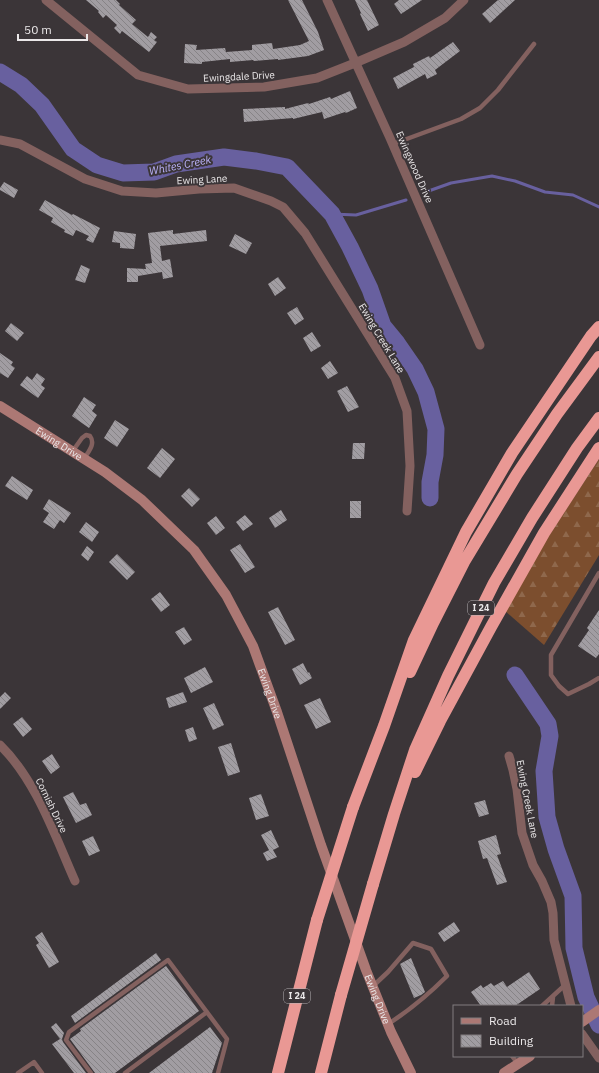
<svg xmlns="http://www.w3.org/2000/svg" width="599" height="1073" viewBox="0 0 599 1073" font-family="'IBM Plex Sans',sans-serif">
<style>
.forest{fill:url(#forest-firs)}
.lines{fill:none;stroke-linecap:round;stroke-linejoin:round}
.stream{stroke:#68609f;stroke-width:3}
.river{stroke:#68609f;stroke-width:17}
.building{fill:url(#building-back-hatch)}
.lane{stroke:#83615f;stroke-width:4.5}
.street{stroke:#83615f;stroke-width:9}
.secondary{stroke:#ac7874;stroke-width:10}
.highway{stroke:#e99894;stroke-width:12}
.highway-bridge{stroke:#e99894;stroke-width:12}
.labels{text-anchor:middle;stroke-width:4;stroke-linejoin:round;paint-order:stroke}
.shield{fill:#3b3538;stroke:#b6b2b4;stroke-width:1}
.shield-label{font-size:9px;font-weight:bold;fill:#ebe8e9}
.street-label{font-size:10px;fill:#ebe8e9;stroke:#3b3538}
.water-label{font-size:11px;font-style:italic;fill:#bcb4fd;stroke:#3b3538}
</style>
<defs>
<pattern id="forest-firs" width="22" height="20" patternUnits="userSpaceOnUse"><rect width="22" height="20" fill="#7c4e2e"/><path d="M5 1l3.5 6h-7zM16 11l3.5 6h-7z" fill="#8f684c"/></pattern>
<pattern id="building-back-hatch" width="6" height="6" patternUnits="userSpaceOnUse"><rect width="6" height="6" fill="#a19da2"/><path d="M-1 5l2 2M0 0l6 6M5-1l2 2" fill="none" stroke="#868386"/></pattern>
</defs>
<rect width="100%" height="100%" fill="#3b3538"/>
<path class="forest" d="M599 459V555L544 645 505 611 533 560Z"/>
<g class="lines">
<path class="stream" d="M423 193 451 183 492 176 515 181 545 192 573 195 599 207
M332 214 356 215 406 200"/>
<path class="river" d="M0 72 21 85 42 105 73 149 97 165 123 173 154 172 176 164 224 157 256 161 287 167 332 214 350 247 370 289 383 326 397 343 415 369 426 392 436 429 435 455 430 482V498
M515 675 548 724 550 736 544 771 547 817 556 849 573 896 574 948 586 997 599 1025"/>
</g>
<path class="building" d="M86 0H116L120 4 119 5 136 20 132 24 148 37 151 32 157 37 154 40 157 42 149 52 122 31 120 34 114 28 117 25 106 15 103 18 98 12 99 11Z
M288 0H302L318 32 324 50 308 56 278 60V59L254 61 253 60 230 62V59L202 62V64L184 63 185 44 197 45 196 50 225 48 226 52 252 50V45L272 43 273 49 300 45 309 41Z
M355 0H367L379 25 368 31 360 14 361 13Z
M399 0H422L401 14 394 4Z
M498 0H515L490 23 482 14Z
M453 42 460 51 435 70 437 74 427 79 425 74 398 89 393 78 414 67 413 64 429 56 430 58Z
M350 91 357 108 346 113 345 112 324 119 322 112 293 119V118L244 122 243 109 285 107V109L308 103 309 104 330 97 331 99Z
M4 182 18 190 14 198 0 190V188Z
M45 200 72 215 73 214 100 228 93 243 86 240 89 236 76 230 73 236 64 232 65 230 51 222 53 218 39 210Z
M173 230V234L206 230 207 241 160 246 162 261 170 259 173 277 163 279 162 272 138 276V282H127V268L146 269 145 264 152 263 148 233Z
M114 231 136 234 134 249 120 248V243L112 242Z
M235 234 252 243 246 254 229 246Z
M81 265 90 269 85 283 75 280Z
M278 277 286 288 275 296 268 284Z
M297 307 304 319 295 325 287 313Z
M11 323 24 333 17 341 5 331Z
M312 332 321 346 311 352 303 338Z
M0 353 13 362 11 365 15 368 8 378 0 373Z
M330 361 338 373 328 379 321 368Z
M37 373 45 379 41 385 45 388 38 398 20 385 27 376 32 380Z
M347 386 359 407 348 412 337 391Z
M84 397 96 405 92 411 97 415 89 428 72 416Z
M115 420 129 429 117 447 104 438Z
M353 443H365L364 459H352Z
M162 448 175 459 160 478 147 468Z
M12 476 33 490 27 500 5 486Z
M189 488 200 499 192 507 181 496Z
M49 499 71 513 64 523 60 520 54 529 43 522 49 513 43 509Z
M350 501H361V518H350Z
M281 510 287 520 275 528 269 518Z
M245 515 253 524 243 531 236 522Z
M216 516 225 528 216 535 207 523Z
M86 522 99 532 92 542 79 532Z
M240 544 255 567 245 573 230 550Z
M87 546 94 552 88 561 81 555Z
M117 554 135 572 127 580 109 562Z
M160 592 170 605 161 612 151 599Z
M278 607 295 640 285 645 268 612Z
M599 610V654L596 658 578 646 589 630 587 628Z
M184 627 192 640 184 645 175 632Z
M303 663 308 673 309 672 312 678 300 685 292 669Z
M205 667 213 682 191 693 184 678Z
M5 692 11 698 0 709V697Z
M183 692 187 702 169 708 166 698Z
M320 698 331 722 316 729 304 705Z
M214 703 224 725 213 730 203 708Z
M22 717 32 729 23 737 13 724Z
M193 727 197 739 189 742 185 730Z
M231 743 240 772 228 776 218 747Z
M52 754 60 767 51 774 42 761Z
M73 792 80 805 86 803 92 815 76 823 63 797Z
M261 794 269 816 256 820 249 798Z
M485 800 489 814 479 817 474 803Z
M271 830 279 847 273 850 277 857 267 861 263 853 269 850 261 835Z
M496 835 501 854 497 855 507 882 497 885 487 858 483 859 478 841Z
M93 836 100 851 89 856 82 841Z
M454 922 460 931 444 942 438 933Z
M42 932 59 962 49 968 36 945 39 943 35 937Z
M156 953 161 960 75 1023 71 1016Z
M411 958 425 992 421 995 414 998 400 964Z
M166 966 199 1011 115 1073H95L70 1039 81 1031 80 1029Z
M529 972 540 989 515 1006H481L471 992 481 985 483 988 491 983 494 986 503 981 507 987Z
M56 1023 64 1033 62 1039 63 1042 86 1073H74L52 1044 60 1039 51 1027Z
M210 1027 222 1043 212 1073H149Z"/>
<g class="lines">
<path class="lane" d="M393 144 461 119 480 108 498 90 534 44
M72 452 82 438 86 435 90 436C96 444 88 452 84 459
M599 573 551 655V675L559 686 568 694 589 684 599 678
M372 987 388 972 413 943 431 949 447 976C429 994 410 1010 388 1024
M542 1006 565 985
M552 1006 553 997
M512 1056 518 1064
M18 1073 34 1062 42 1073
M91 1073 66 1040 69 1032 168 960 227 1039 218 1073
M125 1073 207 1012"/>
<path class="street" d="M46 0 138 75 188 89 264 87 317 78 355 63 404 42 445 18 464 0
M327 0 390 138 480 345
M0 140 20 144 85 179 122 191 156 193 199 189 234 188 271 201 283 207 305 233 395 378 407 411 410 466 407 511
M0 745C36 780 55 836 75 881
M509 756 513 770 517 789 522 833 533 865 542 881 551 902 553 913 554 940 571 1006
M582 1034 599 1058"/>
<g class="secondary">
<path id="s1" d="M0 406 105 472 142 500 194 550 226 595 253 646 277 712 321 845 366 970 391 1032 411 1073"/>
<path d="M582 1022 599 1010"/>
<path d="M504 1073 530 1056"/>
</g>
<path class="highway" d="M410 672 433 623 464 562 517 474 557 414 599 357
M415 772 440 721 491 627 544 533 599 448
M353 807 384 726 414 640 466 532 512 453 591 336 599 327
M373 884 394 814 415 750 448 676 494 583 532 518 577 448 599 418
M278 1073 317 920
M321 1073 341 995"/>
<path class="highway-bridge" d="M317 920 353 807
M341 995 373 884"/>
</g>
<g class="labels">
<g class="shield">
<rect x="468" y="601" width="26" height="14" rx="3"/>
<rect x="284" y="989" width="26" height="14" rx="3"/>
</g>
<g class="shield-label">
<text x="481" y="611">I 24</text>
<text x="297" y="999">I 24</text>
</g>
<g class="street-label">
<text transform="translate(239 76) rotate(-3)" y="4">Ewingdale Drive</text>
<text transform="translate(415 167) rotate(66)" y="4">Ewingwood Drive</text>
<text transform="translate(202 179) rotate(-3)" y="4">Ewing Lane</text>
<text transform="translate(382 338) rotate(59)" y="4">Ewing Creek Lane</text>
<text dy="4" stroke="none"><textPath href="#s1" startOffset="70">Ewing Drive</textPath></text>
<text dy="4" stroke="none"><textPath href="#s1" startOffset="406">Ewing Drive</textPath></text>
<text transform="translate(528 799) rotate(79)" y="4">Ewing Creek Lane</text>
<text transform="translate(52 805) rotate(64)" y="4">Cornish Drive</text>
<text dy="4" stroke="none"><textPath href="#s1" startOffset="730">Ewing Drive</textPath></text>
</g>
<g class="water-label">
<text transform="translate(180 165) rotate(-11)" y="4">Whites Creek</text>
</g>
</g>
<rect x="453" y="1005" width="130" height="52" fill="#3b3538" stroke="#817d7f"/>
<rect x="461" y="1018" width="20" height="6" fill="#ac7874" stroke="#817d7f"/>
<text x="489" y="1025" font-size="12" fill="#ebe8e9">Road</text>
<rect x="461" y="1035" width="20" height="12" fill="url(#building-back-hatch)" stroke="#817d7f"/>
<text x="489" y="1045" font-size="12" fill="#ebe8e9">Building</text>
<path d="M18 34v6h69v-6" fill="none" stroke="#ebe8e9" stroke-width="2"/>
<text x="24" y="34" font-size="12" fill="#ebe8e9" stroke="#3b3538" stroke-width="3" paint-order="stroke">50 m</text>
</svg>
